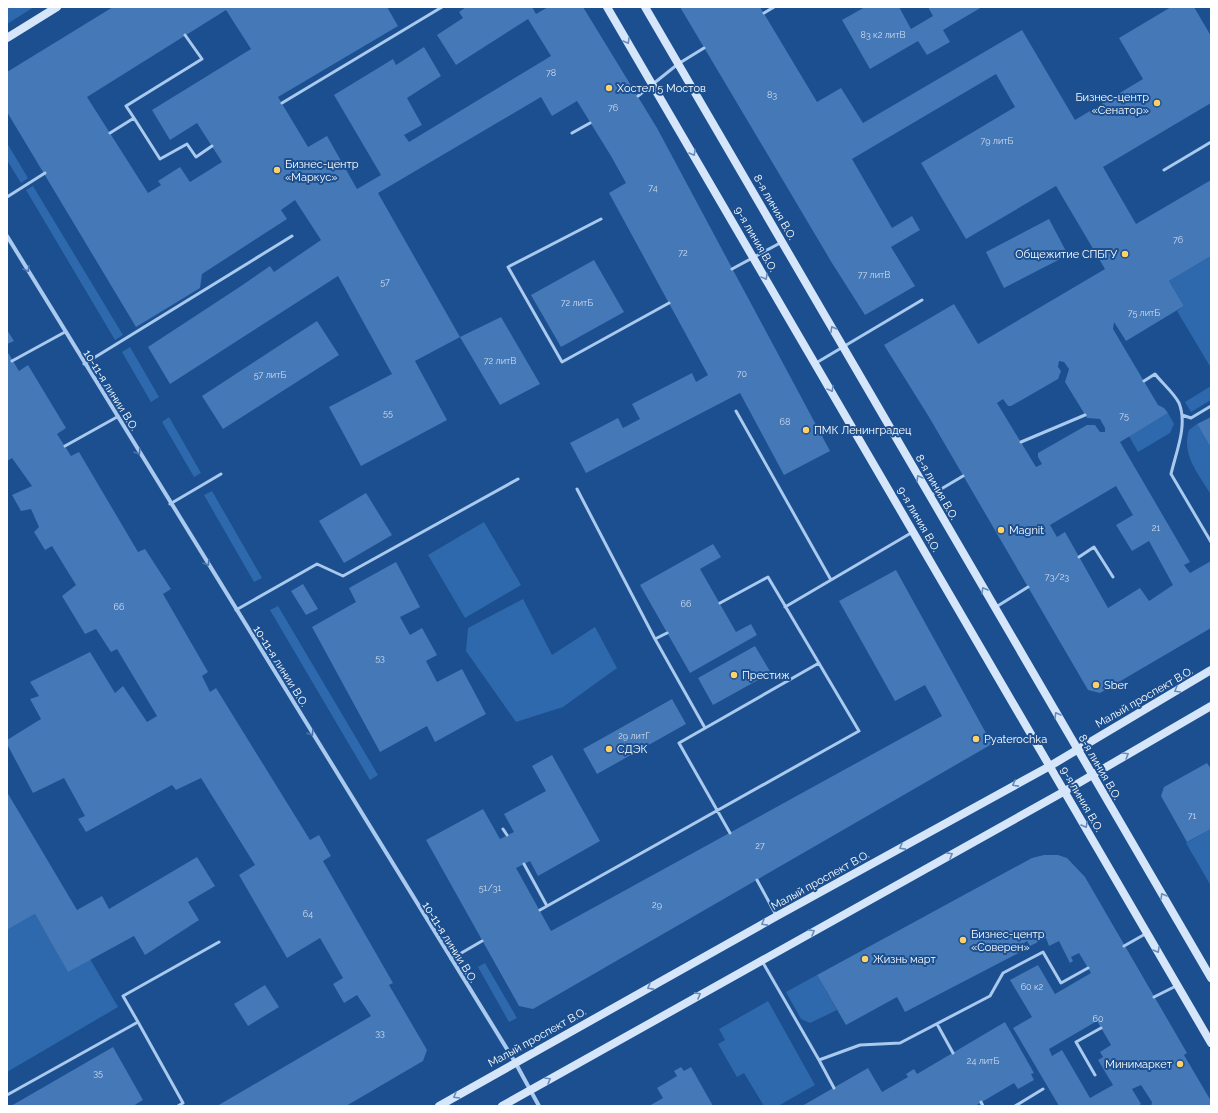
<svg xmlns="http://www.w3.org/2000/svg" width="1218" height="1113" viewBox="0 0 1218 1113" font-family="Raleway,sans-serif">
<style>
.green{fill:#2e69ad}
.building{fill:#4478b7;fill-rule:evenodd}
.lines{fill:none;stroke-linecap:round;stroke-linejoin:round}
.lane{stroke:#a9c9ee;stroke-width:3}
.street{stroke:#a9c9ee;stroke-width:4}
.secondary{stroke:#d6e6fa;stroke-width:8}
.oneway{stroke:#668bba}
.oneway2{stroke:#4674ac}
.poi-dot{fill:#ffd166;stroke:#1b4f8f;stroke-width:1.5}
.labels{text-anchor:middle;stroke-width:4;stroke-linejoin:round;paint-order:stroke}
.number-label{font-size:9px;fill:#d0dded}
.poi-label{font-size:11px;fill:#fff;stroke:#1b4f8f;text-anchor:start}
.street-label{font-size:11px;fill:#fff;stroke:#1b4f8f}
</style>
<rect width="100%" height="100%" fill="#1b4f8f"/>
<path class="green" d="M7 7H34L7 24Z
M7 143 28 178 21 183 7 160Z
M33 186 123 335 115 340 26 190Z
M1211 256V368L1177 311 1184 306 1169 281Z
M130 347 159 397 151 402 122 352Z
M1211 386V400L1191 412 1185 402Z
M1168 413 1174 424 1170 433 1138 452 1129 436Z
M169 417 201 473 194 477 162 422Z
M1197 424 1211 448V495C1199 474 1181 455 1189 430Z
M212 491 262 578 254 582 204 495Z
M484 522 521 585 465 618 428 555Z
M523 599 552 655 595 627 617 668 563 707 516 722 466 651 468 628Z
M278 606 378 775 370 780 270 610Z
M1211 829V886L1186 843Z
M35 914 68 971 90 959 118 1007 7 1072V930Z
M485 963 517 1018 509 1022 478 967Z
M817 975 837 1010 810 1023 801 1019 786 992Z
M768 1001 815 1085 778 1106H764L744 1073 737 1077 718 1044 725 1040 719 1029Z"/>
<path class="building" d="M113 7H387L398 26 278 97 308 147 327 136 357 189 381 175 334 95 393 59 396 65 424 47 441 76 407 98 422 125 404 135 409 142 551 56 528 19 456 65 437 35 463 18 459 12 466 7H532L536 14 548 7H583L657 128 830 451 784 475 740 393 586 473 570 443 618 418 623 428 640 419 632 404 692 373 696 382 708 375 609 193 626 183 611 156 577 101 552 116 541 97 378 193 460 337 415 361 447 420 361 466 329 407 392 374 338 276 170 384 148 347 238 288 270 266 274 272 321 240 295 200 281 210 287 219 202 274 200 288 136 327 7 112V72ZM226 10 251 49 152 110 170 140 197 123 222 162 190 182 180 167 158 181 161 185 148 193 87 97Z
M680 7H760L817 102 841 88 863 123 1022 30 1075 120 1143 79 1119 38 1171 7H1194L1211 36V103L1103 167 1136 224 1211 180V256L1169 281 1184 306 1126 341 1114 322 1113 329 1158 405 1164 408 1168 413 1120 442 1190 562 1184 565 1190 573 1211 561V628L1100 693 1088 690 929 417 884 345 954 304 978 344 1105 269 1056 186 966 239 921 163 1015 107 996 74 852 159 892 228 912 216 920 230 891 247 915 286 865 315 832 263ZM1059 361 1064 362 1069 369 1065 382 1087 418 1100 419 1105 428V432H1100L1095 425H1087L1038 453V457L1042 464 1036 467 997 403 1003 399 1008 406H1011L1058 379 1061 371 1058 367ZM1116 486 1133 515 1116 525 1132 551 1149 541 1173 585 1149 601 1140 588 1108 608 1065 532 1057 537 1050 525Z
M865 7H899L911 29 933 16 928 7H982L943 30 950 42 927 55 918 41 870 69 842 20Z
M1049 219 1068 255 1004 288 986 252Z
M594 260 624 312 561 347 531 295Z
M501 317 540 384 500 405 460 337Z
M317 321 339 355 223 429 202 396Z
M7 330 14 341 7 344Z
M7 351 19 371 28 365 66 428 57 434 71 456 79 452 138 552 145 549 171 589 163 594 208 672 202 676 210 692 216 688 310 840 319 835 331 856 323 861 393 983 389 985 427 1050 423 1061 346 1106H217L371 1016 357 995 344 1003 333 984 343 978 320 938 287 958 239 875 255 865 201 778 176 790 172 785 86 832 78 819 85 816 64 778 33 793 7 744V740L41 719 30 699 39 696 30 682 90 652 115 693 123 686 147 722 157 716 117 649 111 652 96 629 85 634 62 596 76 585 52 546 45 550 34 532 39 527 31 509 21 511 12 495 32 486 12 458 7 461Z
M1211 417V448L1197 424Z
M366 493 392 535 344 563 319 521Z
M713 544 721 557 700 569 736 632 751 624 757 635 690 673 640 585Z
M396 562 420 607 400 617 410 635 422 628 437 655 426 661 437 682 462 669 486 714 435 742 427 726 380 752 312 627 356 602 349 588Z
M896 570 992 744 533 1009 519 1006 426 840 483 809 500 839 514 832 504 814 546 791 532 766 552 755 600 841 538 876 530 861 516 868 551 931 942 716 925 685 895 701 839 601Z
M303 584 318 609 306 615 291 591Z
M755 646 771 673 713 705 698 678Z
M672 699 686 724 597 774 583 749Z
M1207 763 1211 769V829L1187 842 1161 796 1164 787Z
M7 792 77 910 102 896 109 909 197 857 215 886 188 902 199 920 145 955 134 936 68 972 35 914 7 930Z
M1044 855H1058L1067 858 1085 877 1187 1053 1184 1055 1211 1101V1106H1151L1152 1102 1141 1085 1132 1089 1141 1104 1138 1106H1059L1013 1028 1032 1017 1010 980 1038 965 1055 994 1091 973 1079 953 1071 957 1073 961 1070 963 1059 941 1049 946 1046 938 1030 946 1027 941 1024 943 1026 949 905 1012 897 997 846 1025 817 975 1032 858ZM1097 1021 1111 1045 1100 1052 1103 1057 1098 1060 1113 1085 1090 1098 1062 1050 1052 1056 1049 1049Z
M265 985 279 1007 248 1026 234 1004Z
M1005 1022 1034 1073 1031 1074 1034 1080 1018 1089 1014 1083 975 1106H802L868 1068 882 1092 908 1077 906 1074 914 1069 917 1074Z
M113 1047 143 1100 133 1106H11Z
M681 1067 684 1071 691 1067 713 1106H649L663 1098 657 1088 677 1076 674 1071Z"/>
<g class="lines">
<path class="lane" d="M764 13 774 7
M638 96 678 64 704 48
M282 103 442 7
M134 118 126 106 202 59 185 35
M110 133 134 118 160 159 187 144 196 157 212 146
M572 133 590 123
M1164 170 1211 142
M7 197 45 173
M601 219 508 267 562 362 669 303
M732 269 782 242
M12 361 65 332
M816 363 922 300
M84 364 292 236
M1144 381 1155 374C1162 383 1174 393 1179 403 1188 425 1176 452 1171 474L1211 542
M736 411 831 580
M1182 415 1191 418 1211 406
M1021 442 1085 415
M65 446 117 417
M577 489 655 639 705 728
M931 495 963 476
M170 504 221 474
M1079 557 1094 547 1113 577
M785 607 911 533
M996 607 1028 587
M236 610 317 564 343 576 518 479
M655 639 667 633
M503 829 507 835
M730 833 679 743 819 663
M524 864 547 906
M757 880 776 915
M540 910 859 731 768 577 720 603
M1124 946 1147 933
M451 959 482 941
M762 961 819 1060 860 1045 900 1043 990 996 1003 973 1043 952 1061 983 1088 968
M1154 997 1176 986
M138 1022 123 996 219 942
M937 1024 953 1053
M819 1060 834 1088
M1095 1075 1076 1042 1101 1028
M7 1095 138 1022 183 1103 178 1106
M981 1102 983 1106
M1015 1106 1043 1089"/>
<path class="street" d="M7 236 515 1062 539 1106"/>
<path class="secondary" d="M607 7 1211 1043
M645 7 1211 978
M7 38 57 7
M439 1106 777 916 1050 766 1211 670
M502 1106 1065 791 1211 706"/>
</g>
<defs><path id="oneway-chevron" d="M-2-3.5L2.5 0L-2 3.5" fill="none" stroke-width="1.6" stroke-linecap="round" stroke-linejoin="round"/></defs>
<g class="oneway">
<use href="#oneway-chevron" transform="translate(627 41) rotate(60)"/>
<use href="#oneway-chevron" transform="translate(693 153) rotate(60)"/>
<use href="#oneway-chevron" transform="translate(765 277) rotate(60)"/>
<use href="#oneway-chevron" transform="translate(833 329) rotate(-120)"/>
<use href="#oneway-chevron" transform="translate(831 389) rotate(60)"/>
<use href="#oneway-chevron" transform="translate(919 478) rotate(-120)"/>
<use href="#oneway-chevron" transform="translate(984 590) rotate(-120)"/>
<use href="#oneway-chevron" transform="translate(1177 690) rotate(150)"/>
<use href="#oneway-chevron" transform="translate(1057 715) rotate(-121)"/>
<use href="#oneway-chevron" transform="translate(1126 755) rotate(-31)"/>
<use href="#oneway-chevron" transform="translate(1015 784) rotate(152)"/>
<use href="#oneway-chevron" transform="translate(1085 825) rotate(60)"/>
<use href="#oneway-chevron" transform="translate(902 847) rotate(151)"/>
<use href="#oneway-chevron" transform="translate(950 855) rotate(-29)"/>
<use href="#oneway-chevron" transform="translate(1163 896) rotate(-120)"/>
<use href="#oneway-chevron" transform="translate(764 923) rotate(151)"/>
<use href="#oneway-chevron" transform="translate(812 932) rotate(-29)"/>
<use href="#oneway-chevron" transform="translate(1157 950) rotate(60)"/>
<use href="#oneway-chevron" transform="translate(650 987) rotate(151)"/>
<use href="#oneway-chevron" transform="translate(698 995) rotate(-29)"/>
<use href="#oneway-chevron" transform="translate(548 1080) rotate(-30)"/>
<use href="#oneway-chevron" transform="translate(456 1096) rotate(150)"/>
</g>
<g class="oneway2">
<use href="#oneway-chevron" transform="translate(27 269) rotate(59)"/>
<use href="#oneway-chevron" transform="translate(138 452) rotate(58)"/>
<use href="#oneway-chevron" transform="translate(207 563) rotate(58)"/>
<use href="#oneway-chevron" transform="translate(311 733) rotate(58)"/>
</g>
<g class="poi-dot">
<circle cx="609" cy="88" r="4"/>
<circle cx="1157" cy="103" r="4"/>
<circle cx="277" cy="170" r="4"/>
<circle cx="1125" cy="254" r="4"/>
<circle cx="806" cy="430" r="4"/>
<circle cx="1001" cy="530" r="4"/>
<circle cx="734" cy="675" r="4"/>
<circle cx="1096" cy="685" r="4"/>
<circle cx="976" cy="739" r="4"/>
<circle cx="609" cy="749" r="4"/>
<circle cx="963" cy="940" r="4"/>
<circle cx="865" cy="959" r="4"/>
<circle cx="1180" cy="1064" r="4"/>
</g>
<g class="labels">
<g class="number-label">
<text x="883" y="38">83 к2 литВ</text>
<text x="551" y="76">78</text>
<text x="772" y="98">83</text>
<text x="613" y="111">76</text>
<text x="997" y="144">79 литБ</text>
<text x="653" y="191">74</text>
<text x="1178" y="243">76</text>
<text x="683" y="256">72</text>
<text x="874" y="278">77 литВ</text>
<text x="385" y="285">57</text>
<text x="577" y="306">72 литБ</text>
<text x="1144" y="316">75 литБ</text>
<text x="500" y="364">72 литВ</text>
<text x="742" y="377">70</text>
<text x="270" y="378">57 литБ</text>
<text x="388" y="416">55</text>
<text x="1124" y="419">75</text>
<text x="785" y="425">68</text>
<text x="1156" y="531">21</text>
<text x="1057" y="580">73/23</text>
<text x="686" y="607">66</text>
<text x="119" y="610">66</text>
<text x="380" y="661">53</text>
<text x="634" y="739">29 литГ</text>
<text x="1192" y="819">71</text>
<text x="760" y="849">27</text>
<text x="490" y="891">51/31</text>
<text x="657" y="908">29</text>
<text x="308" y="917">64</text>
<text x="1032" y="990">60 к2</text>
<text x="1098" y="1022">60</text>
<text x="380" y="1036">33</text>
<text x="983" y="1064">24 литБ</text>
<text x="98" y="1076">35</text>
</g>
<g class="poi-label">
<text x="617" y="92">Хостел 5 Мостов</text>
<text x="1149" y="101" text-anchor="end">Бизнес-центр<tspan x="1149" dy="13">«Сенатор»</tspan></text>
<text x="285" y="168">Бизнес-центр<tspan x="285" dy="13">«Маркус»</tspan></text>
<text x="1117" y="258" text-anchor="end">Общежитие СПБГУ</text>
<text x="814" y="434">ПМК Ленинградец</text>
<text x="1009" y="534">Magnit</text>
<text x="742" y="679">Престиж</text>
<text x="1104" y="689">Sber</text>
<text x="984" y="743">Pyaterochka</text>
<text x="617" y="753">СДЭК</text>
<text x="971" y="938">Бизнес-центр<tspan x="971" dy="13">«Соверен»</tspan></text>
<text x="873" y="963">Жизнь март</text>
<text x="1172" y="1068" text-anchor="end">Минимаркет</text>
</g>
<g class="street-label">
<text transform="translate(775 207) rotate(60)" y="4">8-я линия В.О.</text>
<text transform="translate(756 239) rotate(60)" y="4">9-я линия В.О.</text>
<text transform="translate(111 390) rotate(58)" y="4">10-11-я линии В.О.</text>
<text transform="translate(937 487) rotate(60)" y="4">8-я линия В.О.</text>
<text transform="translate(919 519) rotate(60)" y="4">9-я линия В.О.</text>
<text transform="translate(281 666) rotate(58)" y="4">10-11-я линии В.О.</text>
<text transform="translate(1144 697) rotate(-30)" y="4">Малый проспект В.О.</text>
<text transform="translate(1100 767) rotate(60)" y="4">8-я линия В.О.</text>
<text transform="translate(1082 799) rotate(60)" y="4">9-я линия В.О.</text>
<text transform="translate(820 880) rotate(-29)" y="4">Малый проспект В.О.</text>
<text transform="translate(450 942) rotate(58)" y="4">10-11-я линии В.О.</text>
<text transform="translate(537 1037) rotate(-29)" y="4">Малый проспект В.О.</text>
</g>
</g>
<rect width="1218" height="1113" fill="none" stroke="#ffffff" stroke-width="16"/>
</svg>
